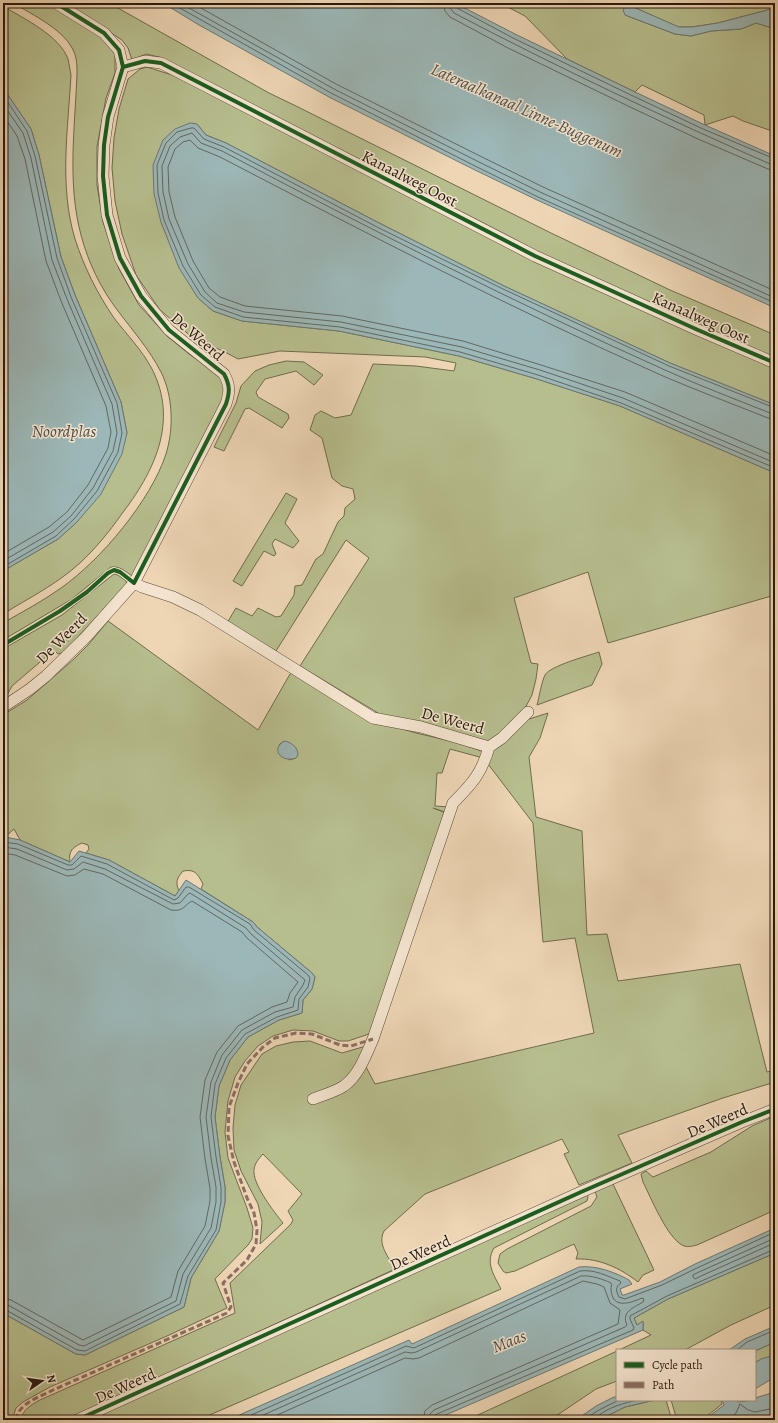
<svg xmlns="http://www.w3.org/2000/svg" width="778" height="1423" viewBox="0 0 778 1423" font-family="Alegreya,serif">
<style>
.green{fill:#b7be8e;stroke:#6f6c4d;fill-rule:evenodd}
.water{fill:#9cb7b7;stroke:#6d7873}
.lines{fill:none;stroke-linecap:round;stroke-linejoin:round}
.shore{stroke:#626862;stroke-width:1}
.street-casing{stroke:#594836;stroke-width:12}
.street{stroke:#f4e4cf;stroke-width:11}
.quiet{stroke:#8d6e63;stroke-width:3;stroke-dasharray:6 3;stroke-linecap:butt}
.cycleway-casing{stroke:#f4e4cf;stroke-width:6}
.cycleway{stroke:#1b5e20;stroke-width:4}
.labels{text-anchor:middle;stroke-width:3;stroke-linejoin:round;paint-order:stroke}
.street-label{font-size:16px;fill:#27190c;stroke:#f4e4cf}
.water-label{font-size:17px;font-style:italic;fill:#505048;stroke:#f4e4cf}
</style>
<rect width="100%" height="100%" fill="#eed6b5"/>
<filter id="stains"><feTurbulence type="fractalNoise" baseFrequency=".005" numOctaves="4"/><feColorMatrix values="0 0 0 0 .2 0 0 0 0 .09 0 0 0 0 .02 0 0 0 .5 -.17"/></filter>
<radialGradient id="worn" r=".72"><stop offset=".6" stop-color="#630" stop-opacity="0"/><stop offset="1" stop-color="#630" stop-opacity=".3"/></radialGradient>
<path class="green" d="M13 3H47L103 38 115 52V73L106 98 97 147V185L103 222 119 269 139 305 167 336 189 354 218 374 224 384V397L132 576C125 571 120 566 111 567L72 599 3 640V623C22 612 43 601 61 588 101 560 151 500 166 454 174 428 173 396 161 372 149 349 133 331 118 311 101 289 88 262 81 235 67 183 75 127 77 74 77 66 77 59 74 52 65 30 33 15 13 3Z
M65 3H109L269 93 298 107 551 233 670 290 775 335V360L596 281 176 68 159 57 146 54 132 60 128 48 122 40Z
M500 3H775V8L718 23 692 27H678L631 6 625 15 675 34 691 36 711 31 741 29 756 23 769 27H775V132L743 121 733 116 705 125 704 115 642 85 635 92 567 59 525 16Z
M3 6C24 19 59 35 68 59 69 64 70 70 71 75 68 129 59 186 75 239 84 267 97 293 114 318 127 335 142 350 152 369 179 422 154 472 121 515 109 532 95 549 80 563 57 584 29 598 3 614V571L58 539 77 522 127 433 121 402 75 295 61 257 39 155 31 129 3 88Z
M147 67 172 75 190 83 775 367V405L670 363 504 286 379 223 226 143 206 135 197 124 161 222 180 268 198 298 213 311 242 321 339 331 459 356 537 379 620 406 775 473V595L608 643 588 572 514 598 531 663 538 664 536 679 532 695 523 712 497 739 484 742 383 716 300 666 369 558 346 540 276 651 227 623 236 608 252 616 258 608 276 617 281 616 294 595 295 586 302 585 316 559 323 554 338 522 344 516 345 508 355 499 353 489 342 486 332 478 322 438 310 430 315 415 321 411 335 418 351 415 373 364 416 366 454 371 456 363 425 357 280 351 238 359 223 351 194 339 160 310 136 275 122 234 115 201 112 168 114 138 119 109 128 79 140 69Z
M286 361 304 362 323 375 314 385 296 371 265 379 256 392 258 397 288 414 289 418 282 428 249 408 245 409 224 451 214 447 236 403 241 386 255 371 269 365Z
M286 493 297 499 285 523 299 541 293 548 275 539 272 544 276 554 274 556 264 551 242 586 233 581Z
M114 574 118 575 126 581 127 584 64 652 58 654 54 650 12 686 6 697 3 690V649L62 615Z
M108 621 258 730 290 674 293 673 372 720 416 733 459 743 484 752 483 758 450 749 442 773H437L435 806 450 807 448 813 433 808 446 813 372 1033 348 1041H339L313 1031 293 1030 273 1036 258 1046 245 1061 235 1077 228 1101 225 1132 228 1158 247 1208 253 1228 252 1239 248 1245 215 1279 227 1308 167 1336 50 1387 23 1402 16 1408 12 1420H3V1313L76 1354 85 1355 184 1307 191 1278 219 1231 225 1202V1187L220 1157 215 1117 219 1086 230 1060 248 1037 279 1020 302 1013 303 1000 312 989 315 977 312 973 257 927 253 922 201 889 203 884C197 873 195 869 183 871 177 878 175 882 179 891L175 896 109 860 86 853 89 849 88 845 82 843C73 847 68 851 70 862L20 840 14 829 5 837 3 838V715L27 700 74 659 88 645ZM282 742H287L296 748V758L289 760 279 745Z
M599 652 602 664 592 685 537 705C539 698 542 680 545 675 550 666 587 656 599 652Z
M548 713 540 738 529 757 536 817 582 831 587 935 607 934 618 981 740 964 767 1072 775 1070V1082L723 1098 618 1135 632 1163 579 1185 564 1154 569 1152 562 1139 425 1194 384 1231C377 1245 389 1257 395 1269L67 1420H21C22 1410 32 1404 40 1400L235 1313 230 1283 291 1224 293 1220 288 1211 302 1194 263 1154C258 1159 253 1166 254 1173 255 1187 274 1212 283 1223L260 1244 262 1222 258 1204 241 1171 234 1150 233 1128 235 1105 241 1085 262 1054 276 1046 293 1042 310 1041 342 1053 366 1046V1067L375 1084 594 1033 575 938 543 942 533 823 488 764 494 748 526 720Z
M775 1116V1210L697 1245C692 1246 687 1248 682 1245 667 1237 651 1198 643 1182L641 1174 646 1171 653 1177 711 1152 752 1126Z
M611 1183 613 1184 654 1270 643 1275 638 1282C620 1268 599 1258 576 1259L578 1253 574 1244 515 1271 506 1273 503 1271 498 1263 500 1254 507 1249 591 1206 597 1197 594 1189Z
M587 1192 588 1197 587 1201 494 1248C485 1263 494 1275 501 1289L198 1420H87Z
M775 1253V1305L731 1325 685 1350H619L651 1335 643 1330V1322L637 1325 634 1318 668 1299Z
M775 1342V1355L755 1362V1351Z
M617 1351V1381L596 1389 550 1420H467Z
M655 1400H666L672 1420H599L625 1407Z
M671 1400H721L722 1404 707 1416 677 1420Z"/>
<path class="water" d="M163 3H455L515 34 635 92 705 125 775 156V308L537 200 475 170 329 97 199 25Z
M631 6 679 27H692L718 23 775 8V27H769L756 23 741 29 711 31 691 36 675 34 625 15 623 10 625 7Z
M3 88 31 129 39 155 61 257 75 295 121 402 127 433 122 454 101 494 77 522 58 539 3 571Z
M190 123 197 124 206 135 226 143 379 223 504 286 670 363 775 405V473L620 406 537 379 459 356 339 331 242 321 213 311 198 298 179 268 161 222 154 194 153 165 163 140 175 129Z
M284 741C291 742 298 747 298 755L296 758C282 763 270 750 284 741Z
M5 837 20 840 70 862 79 851 109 860 175 896 186 880 253 922 257 927 312 973 315 977 312 989 303 1000 302 1013 279 1020 248 1037 230 1060 219 1086 215 1117 220 1157 225 1187V1202L219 1231 191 1278 184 1307 85 1355 76 1354 3 1313V838Z
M775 1228V1253L668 1299 634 1318 637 1325 643 1321V1330L434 1420H228L409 1340 412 1344 579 1267C595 1265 615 1272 629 1280L632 1284 620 1289 622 1295H624L660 1282 695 1264Z
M775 1326V1342L755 1351 729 1350 745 1339Z
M775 1355V1377L755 1389V1363L761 1359Z
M775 1392V1420H703L704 1417 707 1418 724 1405 722 1400H737L738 1402 755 1400V1398Z
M614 1397H617V1400H655L625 1407 599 1420H576L596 1406Z"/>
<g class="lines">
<path class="shore" d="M171 3 331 93 477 167 538 197 775 303
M180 3 334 89 479 162 540 192 775 298
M192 3 336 84 482 157 543 187 775 291
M443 3 445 11 450 17 508 48 628 106 698 139 768 169 775 170
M449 3 450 8 454 13C557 67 663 117 770 164H775
M454 3 457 8 513 38 633 96 703 129 775 159
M3 95 27 131 35 156 57 258 71 297 117 403 122 433 118 452 97 491 74 519 56 536 3 567
M3 104 23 133 31 158 52 260 67 299 112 404 117 433 113 451 93 488 71 516 53 532 3 561
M3 115 17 136 25 159 46 261 61 301 106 406 111 432 108 448 88 485 67 512 49 527 3 554
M775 408 669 366 503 289 377 227 224 147 204 139 194 128H191L177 132 166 143 157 165 158 193 164 220 183 266 201 295 215 307 243 317 340 327 460 352 538 375 621 403 775 468
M775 413H770C735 399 700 386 665 370 515 303 368 228 222 151L201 143 192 133 180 137 170 146 162 166 163 192 169 219 188 264 205 292 217 303 244 312 341 322 462 347 540 370 623 398 775 463
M775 419 768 418C733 404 698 391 663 376 512 309 366 233 220 157L198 148 190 140 183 142 175 149 168 167 169 192 175 217 193 261 209 288 220 297 245 306 342 316 463 341 541 365 625 392 775 456
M3 842 18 844 68 865H72L81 856 107 864 174 900 178 898 186 887H189L250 924 254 930 308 975 310 978 308 987 299 999 298 1010 277 1017 245 1034 226 1058 215 1084 211 1117 216 1157 221 1187V1202L216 1230 188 1276 180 1304 85 1351 77 1350 6 1310 3 1309
M3 847 17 849 67 870 74 869 83 862 105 869 173 904 180 903 188 894 190 893 246 928 251 934 305 980 303 985 295 997 293 1007 275 1012 242 1030 222 1055 211 1082 206 1117 211 1158 216 1187V1202L211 1228 183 1274 176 1301 84 1346 79 1345 8 1305 3 1304
M3 853 15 855 67 876 75 875 84 869 103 874 171 910C184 912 184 905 192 901L242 932 247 938 298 982 290 993 287 1002 272 1007 238 1026 217 1052 205 1080 200 1117 205 1159 210 1188V1201L205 1226 178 1271 171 1297 83 1340 11 1300 3 1298
M775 1238 699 1272 693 1275V1277L695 1279 701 1276 770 1245 775 1244
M737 1350 747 1342 775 1330
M240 1420 406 1346 414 1348 580 1271C594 1269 607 1276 620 1281L621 1283C615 1287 616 1291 619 1297L625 1299 662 1285 697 1268 775 1232
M252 1420 405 1352 412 1353 416 1352 581 1276C591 1275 602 1279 611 1283 612 1285 611 1287 611 1289 612 1310 630 1303 642 1298L644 1299 643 1302C633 1308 621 1312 627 1325L625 1327 434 1410 430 1414 429 1420
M266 1420 405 1358 413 1359 419 1358 583 1281 597 1284 604 1287 610 1303 620 1310 618 1324 432 1405 425 1411 423 1420
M434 1420V1416L437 1414 633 1330 634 1328 630 1319V1316L667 1296 775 1249
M583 1420 599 1410 619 1400
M597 1420 598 1416C609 1407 624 1403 638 1400
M729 1420 736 1413 740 1404 748 1410 755 1412 775 1408"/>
<defs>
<path id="street" d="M123 67 145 61 161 63 535 256 698 330 775 363
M134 583 142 587 173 597 200 610 373 718 421 727 489 747
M3 707 30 689 46 676 86 637 134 583 226 404C230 392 230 385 224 374L169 330 141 296 120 258 107 215 103 176 104 145 108 117 123 67 119 50 104 33 56 3
M489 747 502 738 528 712
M313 1099C323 1095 335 1092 344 1086 359 1075 366 1055 373 1039L453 803C472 784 482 773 489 747
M77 1420 581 1192 742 1122 775 1109"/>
</defs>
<use href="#street" class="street-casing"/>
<use href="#street" class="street"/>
<path class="quiet" d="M16 1420C18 1403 40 1397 53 1390L227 1313 231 1307 223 1283 247 1260 256 1244 257 1230 254 1213 247 1198 234 1162 228 1136 229 1107 238 1083 247 1064 263 1047 275 1038 296 1033 312 1034 340 1045 351 1046 373 1039"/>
<defs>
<path id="cycleway" d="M123 67 145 61 161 63 535 256 698 330 775 363
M3 645 60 611 87 592 108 573 114 570 120 572 134 583 226 404C230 392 230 385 224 374L169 330 141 296 120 258 107 215 103 176 104 145 108 117 123 67 119 50 104 33 56 3
M77 1420 581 1192 742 1122 775 1109"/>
</defs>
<use href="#cycleway" class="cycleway-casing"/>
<use href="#cycleway" class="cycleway"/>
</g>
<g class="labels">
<g class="street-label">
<text transform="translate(410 178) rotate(27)" y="6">Kanaalweg Oost</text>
<text transform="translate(701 317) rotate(24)" y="6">Kanaalweg Oost</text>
<text transform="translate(198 336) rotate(41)" y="6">De Weerd</text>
<text transform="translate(61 638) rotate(-45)" y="6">De Weerd</text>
<text transform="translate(453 720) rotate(15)" y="6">De Weerd</text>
<text transform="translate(717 1120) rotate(-23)" y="6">De Weerd</text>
<text transform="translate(420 1252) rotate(-24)" y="6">De Weerd</text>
<text transform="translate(125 1385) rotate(-24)" y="6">De Weerd</text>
</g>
<g class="water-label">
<text transform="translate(527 110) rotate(24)" y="6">Lateraalkanaal Linne-Buggenum</text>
<text x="64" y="437">Noordplas</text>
<text transform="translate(509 1341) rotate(-22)" y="6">Maas</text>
</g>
</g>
<rect width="778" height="1423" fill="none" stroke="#eed6b5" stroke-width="16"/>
<rect x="4" y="4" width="770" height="1415" fill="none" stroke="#27190c" stroke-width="2"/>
<rect x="8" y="8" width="762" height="1407" fill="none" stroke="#27190c"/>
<rect x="616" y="1349" width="140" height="52" fill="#f4e4cf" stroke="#a29381"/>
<rect x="624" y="1362" width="20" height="6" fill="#1b5e20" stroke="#a29381"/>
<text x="652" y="1369" font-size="12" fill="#27190c">Cycle path</text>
<rect x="624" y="1382" width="20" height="6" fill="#8d6e63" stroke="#a29381"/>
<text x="652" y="1389" font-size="12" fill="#27190c">Path</text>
<g transform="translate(42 1381) rotate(77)" stroke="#f4e4cf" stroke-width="3" paint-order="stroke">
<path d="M0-3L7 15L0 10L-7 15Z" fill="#27190c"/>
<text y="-6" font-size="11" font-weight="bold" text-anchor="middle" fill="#27190c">N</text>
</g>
<rect width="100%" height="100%" filter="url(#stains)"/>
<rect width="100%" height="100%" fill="url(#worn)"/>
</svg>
